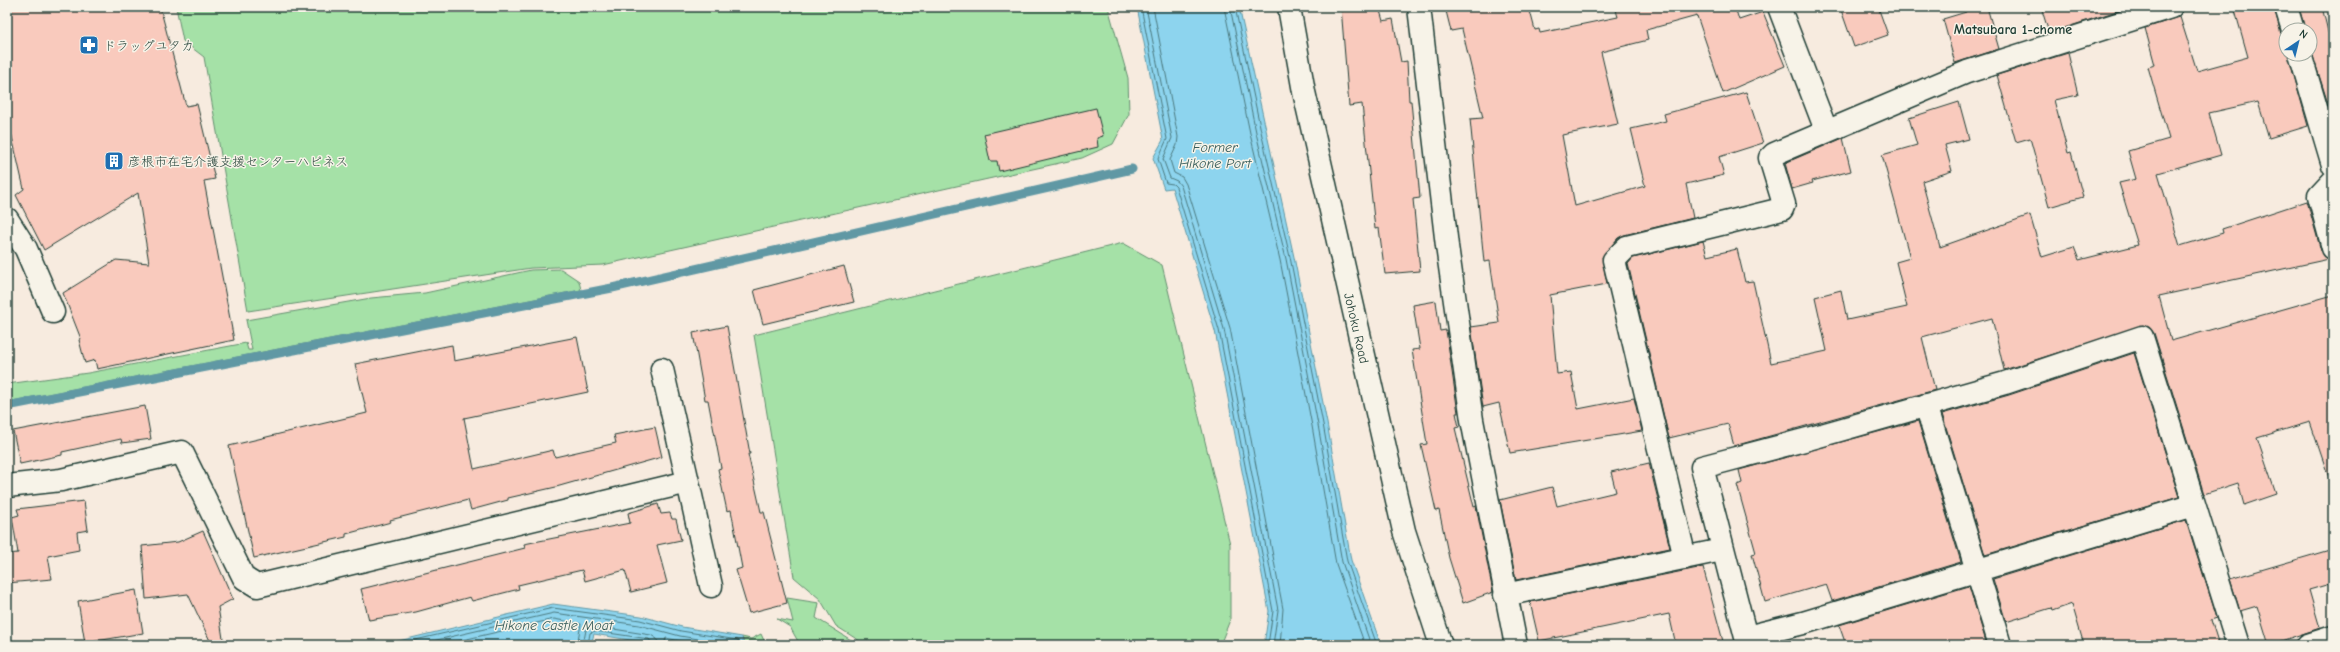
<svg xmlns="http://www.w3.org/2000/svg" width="2340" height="652" viewBox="0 0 2340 652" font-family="'Comic Neue','Klee One',sans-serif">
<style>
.green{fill:#a5e1a7;stroke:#628f6e}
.water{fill:#8dd4ee;stroke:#6198a4}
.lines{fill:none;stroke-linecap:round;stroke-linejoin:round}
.shore{stroke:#4b797e;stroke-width:1}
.stream{stroke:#6198a4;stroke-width:9}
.building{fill:#f9cabd;stroke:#1f3d34}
.minor-casing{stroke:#1f3d34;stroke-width:25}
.major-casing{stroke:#1f3d34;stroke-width:25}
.minor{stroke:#f7f3e8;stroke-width:22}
.major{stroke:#f7f3e8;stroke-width:22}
.labels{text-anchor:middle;stroke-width:3;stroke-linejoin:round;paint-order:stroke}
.poi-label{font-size:13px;fill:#1f3d34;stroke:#f7f3e8;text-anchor:start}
.street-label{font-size:13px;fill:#1f3d34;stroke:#f7f3e8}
.neighbourhood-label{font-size:14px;font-weight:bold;fill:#1f3d34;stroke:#f7f3e8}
.water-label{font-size:14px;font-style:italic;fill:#355b59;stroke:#f7f3e8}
</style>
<rect width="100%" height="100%" fill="#f7ebdf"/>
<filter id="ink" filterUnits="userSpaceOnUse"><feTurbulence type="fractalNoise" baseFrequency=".025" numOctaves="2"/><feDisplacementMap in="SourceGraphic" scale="8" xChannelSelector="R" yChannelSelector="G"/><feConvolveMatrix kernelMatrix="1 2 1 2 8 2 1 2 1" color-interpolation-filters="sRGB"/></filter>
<g filter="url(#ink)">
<path class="green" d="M176 7H1108L1128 78 1129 114 1113 144 1082 158 603 265 531 268 248 311 204 57 183 41Z
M1123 243 1162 265 1230 544V620L1220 645H866L836 626 820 599 794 577 754 335Z
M561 269 579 281 581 290 7 402V384L88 373 246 343 248 350H252L246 320 371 298 425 293 531 270Z
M787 598 819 603 816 618 859 645H800L790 627 777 619 793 622Z
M761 634 766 645H744L742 637 751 639Z"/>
<path class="water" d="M1137 7H1239L1294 257 1327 423 1351 560 1381 645H1264L1269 611 1215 331 1172 188 1164 189 1153 158 1163 140Z
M553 604 641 616 682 627 742 637 744 645H660L594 634 591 645H382Z"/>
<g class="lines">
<path class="shore" d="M1141 7 1167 139 1158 159 1166 183 1173 184 1176 187 1219 330 1273 611 1268 645
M1146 7 1172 138 1163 159 1170 178 1177 181 1181 186 1224 329 1278 610 1273 645
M1153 7 1178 137 1177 145 1170 160 1174 173 1182 177 1186 184 1230 328 1283 609 1280 645
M1224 7 1251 138 1280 260 1312 426 1336 564 1365 645
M1230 7 1257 137 1286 259 1318 425 1342 562 1371 645
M1235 7 1262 136 1290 257 1323 424 1347 561 1377 645
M394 645 553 608 640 620 681 631 738 640 740 645
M415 645 554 613 639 625 680 636 735 645
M441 645 554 619 581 624 577 645
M583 645 586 630 595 626 651 635 657 639 658 645
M588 645 590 633 595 631 649 639 653 645
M664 645 666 638 700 645"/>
<path class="stream" d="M7 406 612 288 1132 169"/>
</g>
<path class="building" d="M7 7H160L186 106 197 104 215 179 204 181 234 340 97 369 95 360 85 363 79 340 81 339 63 293 116 260 149 263 138 193 44 250 16 195 24 189 7 115Z
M1341 7H1379L1383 21 1393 19 1401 62 1407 61 1409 101H1411L1420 198 1413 199 1420 271 1385 274 1379 228 1375 229 1362 104 1349 106Z
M1445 7H1529L1535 30 1539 29 1540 33 1618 17 1615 7H1735L1739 20 1763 12 1785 66 1723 93 1697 16 1646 30 1648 40 1601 52 1618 124 1562 135 1575 206 1645 186 1631 129 1666 121 1664 114 1746 92 1763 143 1719 157 1724 175 1686 184 1693 218 1624 235 1618 238 1602 257 1607 284 1550 295 1557 374 1571 372 1578 409 1634 398 1642 431 1510 453 1499 403 1483 407 1471 327 1499 323 1490 261 1484 262 1470 119 1483 118 1462 29 1451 31Z
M1840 7H1878L1888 35 1854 47Z
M1964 7H1987L1999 49 1955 63 1943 19 1966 12Z
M2041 7H2119L2120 10 2049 33Z
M2234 7H2274L2281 34 2286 40V54H2288L2308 126 2269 138 2258 102 2209 113 2221 155 2158 173 2180 246 2223 233 2222 229 2307 201 2321 251 2329 259 2159 296 2171 341 2333 295V477L2329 478 2310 422 2257 438 2276 494 2244 505 2238 483 2204 494 2154 333 2150 328 2144 325 2004 370 1992 318 1922 337 1935 390 1734 446 1728 424 1669 438 1628 264 1633 258 1703 241 1707 256 1737 249 1745 282 1753 281 1771 363 1827 351 1815 297 1841 290 1847 320 1907 307 1896 262 1910 258 1882 155 1917 145 1909 118 1959 102 1969 139 1945 145 1952 171 1922 181 1940 247 2030 215 2042 257 2074 247 2079 260 2138 245 2119 183 2136 179 2128 151 2169 139 2148 67 2155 65 2145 28 2180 17 2197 71 2248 57Z
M2299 7H2322L2333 52V119L2310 47V30H2305Z
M2068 53 2078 95 2054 100 2068 153 2071 152 2083 197 2049 207 2030 138 2016 142 1997 75Z
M1096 108 1103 136 1097 138 1098 147 999 171 997 161H990L984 134Z
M1843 138 1851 171 1812 181 1813 183 1792 189 1785 163Z
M844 266 854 302 763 324 754 290Z
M1436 301 1440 331 1446 330 1458 413H1456L1459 427 1455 428 1474 507 1476 506 1493 592 1463 603 1449 558 1439 510 1436 511 1421 445 1427 444 1412 350 1420 349 1413 305Z
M727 326 750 454H748L761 512H764L787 603 749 613 736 570 742 568 731 510 727 511 718 469 721 468 708 400H705L693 333Z
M577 337 588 392 464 418 474 469 553 450 555 457 616 443 614 435 655 427 662 457 556 487 508 498V500L471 510 468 500 390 520 391 522 346 534V537L254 558 229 446 367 413 355 364 452 345 454 361Z
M2134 353 2179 497 1985 555 1942 414 2009 395Z
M145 406 151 439 122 443 121 439 62 452V455L20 464 13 431Z
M1918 421 1961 562 1832 601 1826 584 1765 602 1752 554 1756 553 1737 485 1742 483 1739 470Z
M1649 463 1670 548 1516 580 1500 500 1552 487 1557 506 1616 492 1611 472Z
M84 501 88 530 77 532 79 550 48 556 52 579 7 583V554L18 553 12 517 19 515 17 509Z
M658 504 661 514 670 513 672 519H676L681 540 657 545 667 583 631 592 625 570 585 581 582 570 518 585 519 589 472 601 470 597 416 612 369 620 361 589 525 548 524 544 630 523 628 513Z
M2186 520 2217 618 2211 620 2219 645H2084L2072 604 2052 611 2051 608 2006 622 1993 579Z
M203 531 233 599 218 607 224 645H212L188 594 146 599 142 546 178 542Z
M2333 549V583L2309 590 2320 628 2269 645 2257 606 2240 611 2230 579Z
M1703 567 1724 645H1676L1669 614 1539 641 1530 602Z
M1969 586 1987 645H1846L1839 625Z
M136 590 143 633 85 643 78 601Z"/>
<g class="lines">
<defs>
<path id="minor" d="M1419 7 1447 246 1472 420 1516 645
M1779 7 1826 130
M2286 7 2293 30
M2300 54 2333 165
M2333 181 2319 196 2333 248
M7 219 26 249 53 312
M662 369 688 482
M1926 405 2000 645
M7 486 61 480 182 452 244 578 257 586 688 482 711 586
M1685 558 1614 260 1627 247 1782 209 1784 204 1770 158 1774 154 1967 72 2171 7
M1505 595 1722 550
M1747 637 1803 623 2194 505
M1748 645 1702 467 1808 439 2005 383 2142 337 2238 645
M2308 645 2333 637"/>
<path id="major" d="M1289 7 1304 92 1404 531 1441 645"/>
</defs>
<use href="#minor" class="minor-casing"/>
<use href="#major" class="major-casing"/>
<use href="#minor" class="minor"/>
<use href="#major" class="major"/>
</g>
</g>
<defs>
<symbol id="pharmacy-square" viewBox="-11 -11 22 22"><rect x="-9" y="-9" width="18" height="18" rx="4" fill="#1f6fb2" stroke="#f7f3e8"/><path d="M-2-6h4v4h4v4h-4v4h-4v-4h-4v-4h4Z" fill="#fff"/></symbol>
<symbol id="building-square" viewBox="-11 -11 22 22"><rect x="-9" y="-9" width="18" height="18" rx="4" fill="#1f6fb2" stroke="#f7f3e8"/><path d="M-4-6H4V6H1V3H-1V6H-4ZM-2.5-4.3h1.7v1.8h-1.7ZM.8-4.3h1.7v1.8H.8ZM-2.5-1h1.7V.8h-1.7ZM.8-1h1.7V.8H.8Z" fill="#fff"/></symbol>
</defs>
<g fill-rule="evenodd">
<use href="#pharmacy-square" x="78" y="34" width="22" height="22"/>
<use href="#building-square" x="103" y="150" width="22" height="22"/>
</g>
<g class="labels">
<g class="poi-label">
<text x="103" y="50">ドラッグユタカ</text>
<text x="128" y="166">彦根市在宅介護支援センターハピネス</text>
</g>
<g class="street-label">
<text transform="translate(1357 328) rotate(77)" y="5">Johoku Road</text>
</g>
<g class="neighbourhood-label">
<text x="2013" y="34">Matsubara 1-chome</text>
</g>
<g class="water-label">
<text x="1215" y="152">Former<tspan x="1215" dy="16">Hikone Port</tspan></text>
<text x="554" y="630">Hikone Castle Moat</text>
</g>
</g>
<rect width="2340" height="652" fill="none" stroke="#f7f3e8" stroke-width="24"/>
<rect x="12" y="12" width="2316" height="628" fill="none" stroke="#1f3d34" stroke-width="1.5" filter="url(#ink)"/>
<g transform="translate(2298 42) rotate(35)"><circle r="19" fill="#f7f3e8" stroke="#a1aaa0"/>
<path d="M0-3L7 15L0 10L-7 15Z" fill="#1f6fb2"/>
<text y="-6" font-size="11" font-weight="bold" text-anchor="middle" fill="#1f3d34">N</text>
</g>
</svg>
